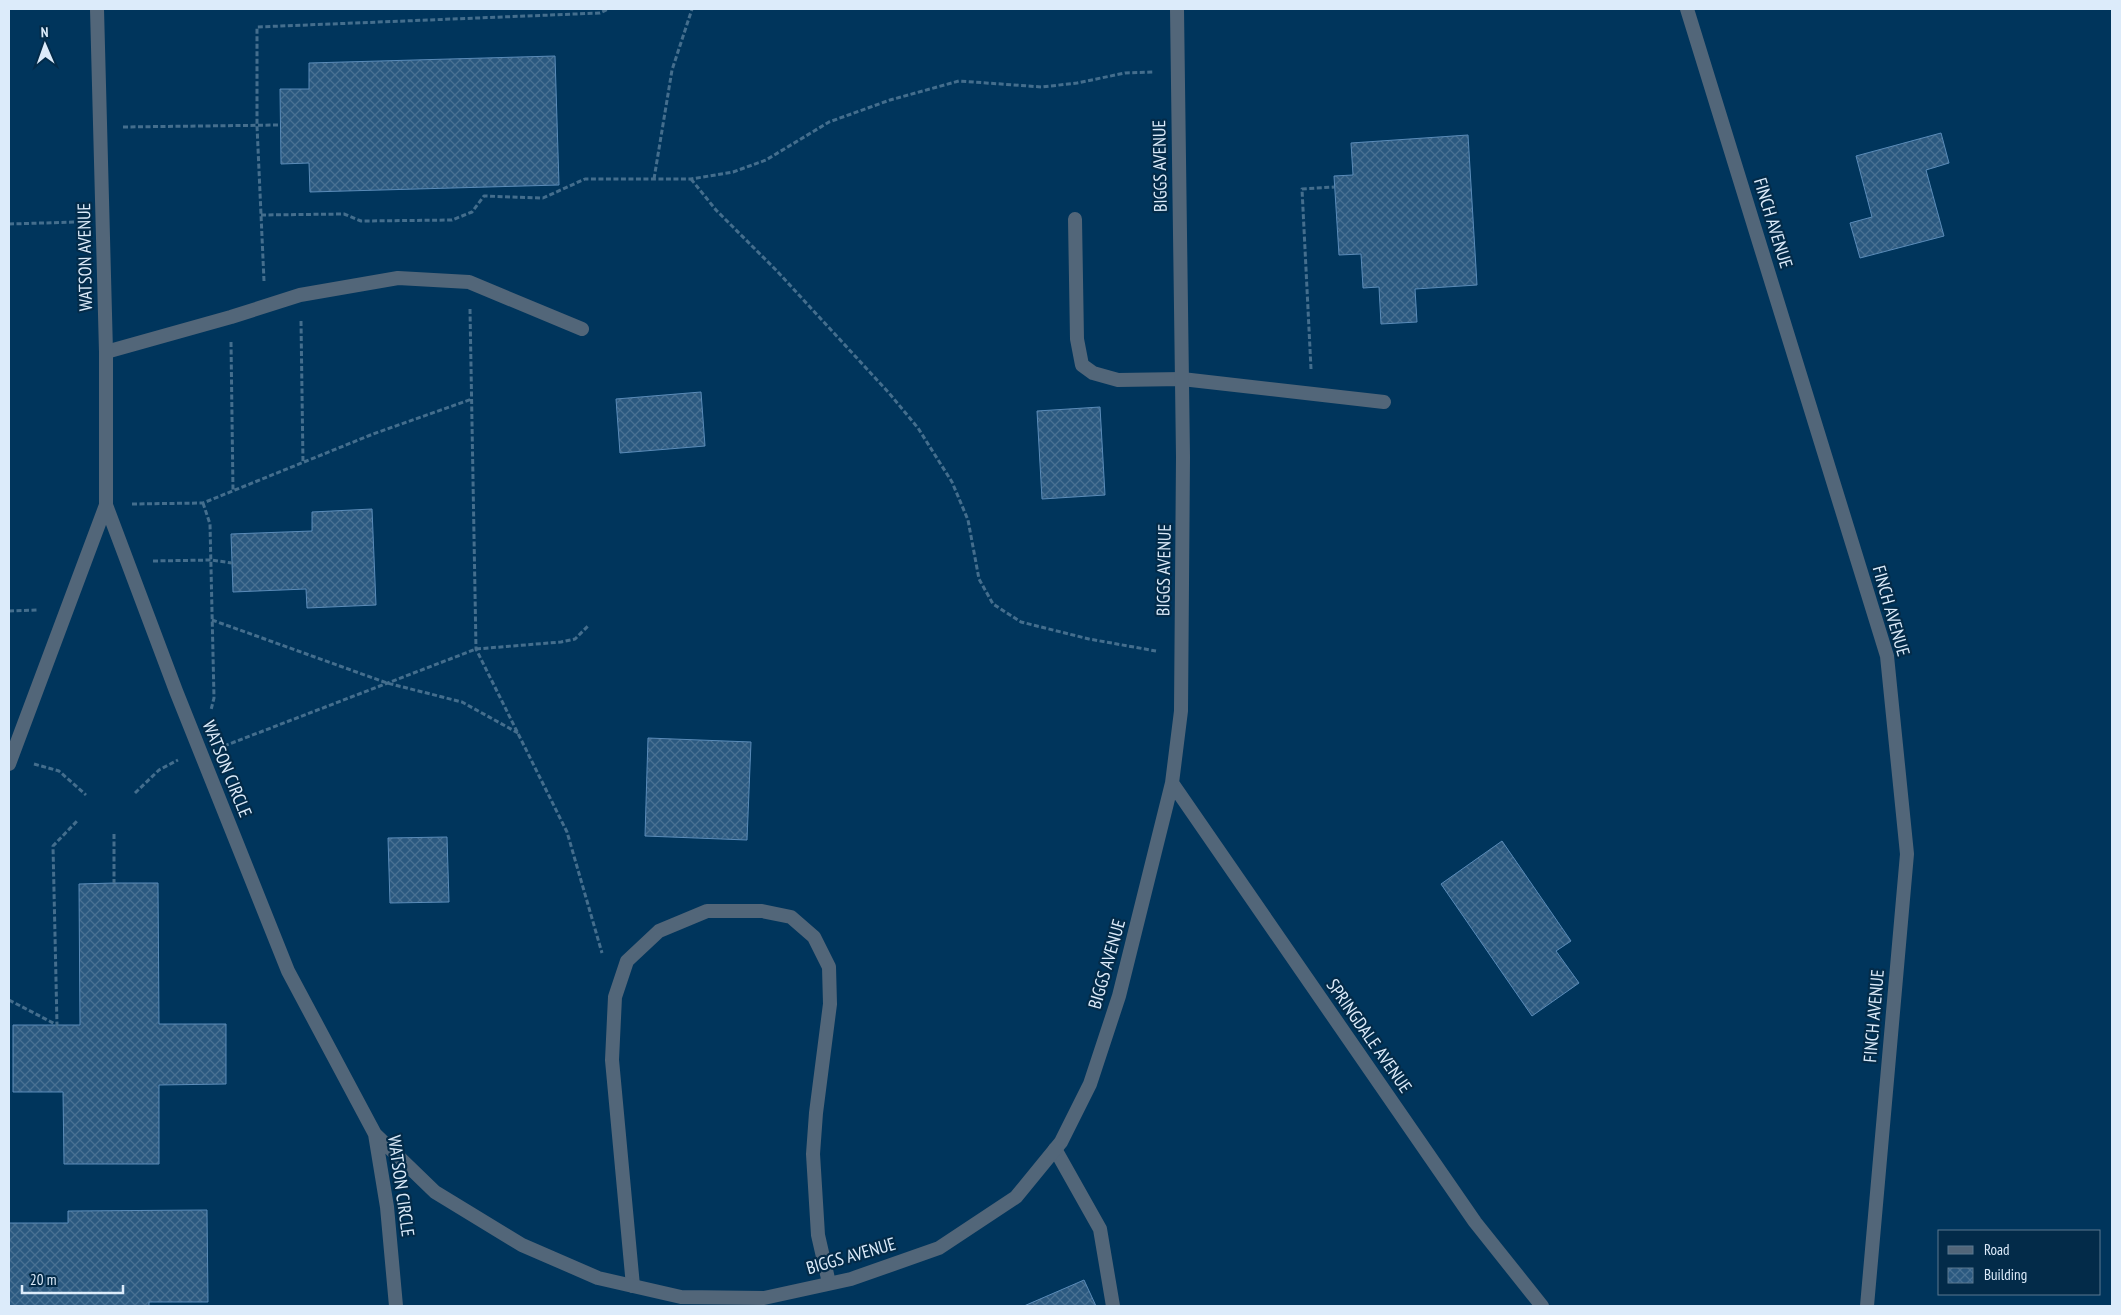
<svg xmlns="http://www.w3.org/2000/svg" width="2121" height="1315" viewBox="0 0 2121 1315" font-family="'PT Sans Narrow',sans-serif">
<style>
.building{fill:url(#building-cross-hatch);stroke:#5a8bb8}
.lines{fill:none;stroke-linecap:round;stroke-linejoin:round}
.path{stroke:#446e8d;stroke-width:3;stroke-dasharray:5 2.5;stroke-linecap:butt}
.service{stroke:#526679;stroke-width:14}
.minor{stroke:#526679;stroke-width:14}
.labels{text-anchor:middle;stroke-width:4.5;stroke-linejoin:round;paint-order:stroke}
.street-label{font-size:18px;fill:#dcebfa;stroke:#032b49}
</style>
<defs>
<pattern id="building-cross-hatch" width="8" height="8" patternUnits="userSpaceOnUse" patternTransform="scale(1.25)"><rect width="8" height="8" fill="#2b5980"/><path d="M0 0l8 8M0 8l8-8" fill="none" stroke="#497193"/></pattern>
</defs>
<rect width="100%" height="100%" fill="#00355c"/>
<path class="building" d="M555 56 559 185 310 192 309 163 281 164 280 89H309V63Z
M1941 133 1949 163 1926 170 1944 236 1860 258 1850 223 1872 217 1856 156Z
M1468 135 1477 285 1415 289 1417 322 1381 324 1379 287 1363 288 1361 254 1339 255 1334 176 1353 175 1351 143Z
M701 392 705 446 620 453 616 399Z
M1100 407 1105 495 1042 499 1037 411Z
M372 509 376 605 307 608 306 589 233 592 231 534 312 531V512Z
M648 738 751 742 747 840 645 836Z
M447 837 449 902 390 903 388 838Z
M1502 841 1571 941 1556 951 1579 983 1532 1016 1441 884Z
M114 883H158L159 1024H226V1084L159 1085V1164H64L63 1092H13V1025H80L79 884Z
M207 1210 208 1302H149V1306H9V1223H68V1211Z
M1084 1280 1096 1306H1024Z"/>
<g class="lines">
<path class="path" d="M123 127 280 125
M654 179 672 70 692 9
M691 179 716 210 776 270 889 393 918 428 952 482 968 520 979 579 993 604 1021 622 1089 639 1156 651
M261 215 344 214 361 221 452 220 472 212 484 196 543 198 585 179H691L733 172 766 160 829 122 890 100 959 81 1042 87 1077 83 1125 73 1154 72
M9 224 77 222
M264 281 257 126V27L600 13 608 9
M470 309 476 649 567 832 602 953
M301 321 303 463
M231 342 233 491
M1311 369 1302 189 1334 187
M203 503 210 524 214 698 211 710
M132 504 203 503 373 434 472 399
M153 561 211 560 232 563
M9 611 39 610
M212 620 387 683 462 702 518 733
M224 746 476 649 561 642 575 639 588 626
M34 764 59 771 86 795
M135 793 159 770 178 760
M114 834V883
M9 1000 57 1025 53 846 78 820"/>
<path class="service" d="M1075 219 1077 339 1082 365 1093 373 1118 380 1182 379 1384 402
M106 352 231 317 300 295 398 278 469 282 582 329
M1055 1149 1100 1229 1113 1306
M633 1286 612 1060 615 997 627 961 659 931 707 911H762L791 917 814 937 829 967 830 1004 816 1113 813 1154 818 1235 829 1283"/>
<path class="minor" d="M97 9 106 352V505L176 691 288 971 375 1134 387 1207 396 1306
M1687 9 1887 656 1907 854 1867 1306
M9 764 106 505
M1172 783 1475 1222 1542 1306
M375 1134 435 1192 522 1245 598 1278 681 1297 764 1298 851 1279 939 1248 1016 1197 1061 1142 1090 1084 1119 996 1172 783 1181 711 1183 457 1177 9"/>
</g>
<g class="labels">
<g class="street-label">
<text transform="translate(1160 166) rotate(-91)" y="6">BIGGS AVENUE</text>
<text transform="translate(1773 223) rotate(73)" y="6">FINCH AVENUE</text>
<text transform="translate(85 257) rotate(-91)" y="6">WATSON AVENUE</text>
<text transform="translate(1164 570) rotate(-89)" y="6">BIGGS AVENUE</text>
<text transform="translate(1891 611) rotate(74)" y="6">FINCH AVENUE</text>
<text transform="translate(227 769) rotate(68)" y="6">WATSON CIRCLE</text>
<text transform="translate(1107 964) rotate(-74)" y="6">BIGGS AVENUE</text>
<text transform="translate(1874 1016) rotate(-85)" y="6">FINCH AVENUE</text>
<text transform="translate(1369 1036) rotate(55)" y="6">SPRINGDALE AVENUE</text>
<text transform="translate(401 1186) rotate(82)" y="6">WATSON CIRCLE</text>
<text transform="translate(851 1256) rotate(-16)" y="6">BIGGS AVENUE</text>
</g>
</g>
<rect width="2121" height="1315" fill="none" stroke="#dcebfa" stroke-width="20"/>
<rect x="1938" y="1230" width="162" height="65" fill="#032b49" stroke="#5a7890"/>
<rect x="1948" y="1246" width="25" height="8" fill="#526679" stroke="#5a7890"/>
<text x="1984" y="1255" font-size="15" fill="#dcebfa">Road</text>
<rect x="1948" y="1268" width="25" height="15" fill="url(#building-cross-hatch)" stroke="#5a7890"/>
<text x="1984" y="1280" font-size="15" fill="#dcebfa">Building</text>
<g transform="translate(45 45) rotate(358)" stroke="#032b49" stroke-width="4" paint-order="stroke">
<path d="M0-4L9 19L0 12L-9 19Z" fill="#dcebfa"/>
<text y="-8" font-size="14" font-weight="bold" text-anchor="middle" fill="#dcebfa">N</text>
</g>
<path d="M22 1285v8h101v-8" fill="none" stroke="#dcebfa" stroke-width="2.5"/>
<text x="30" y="1285" font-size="15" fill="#dcebfa" stroke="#032b49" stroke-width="4" paint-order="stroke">20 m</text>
</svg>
